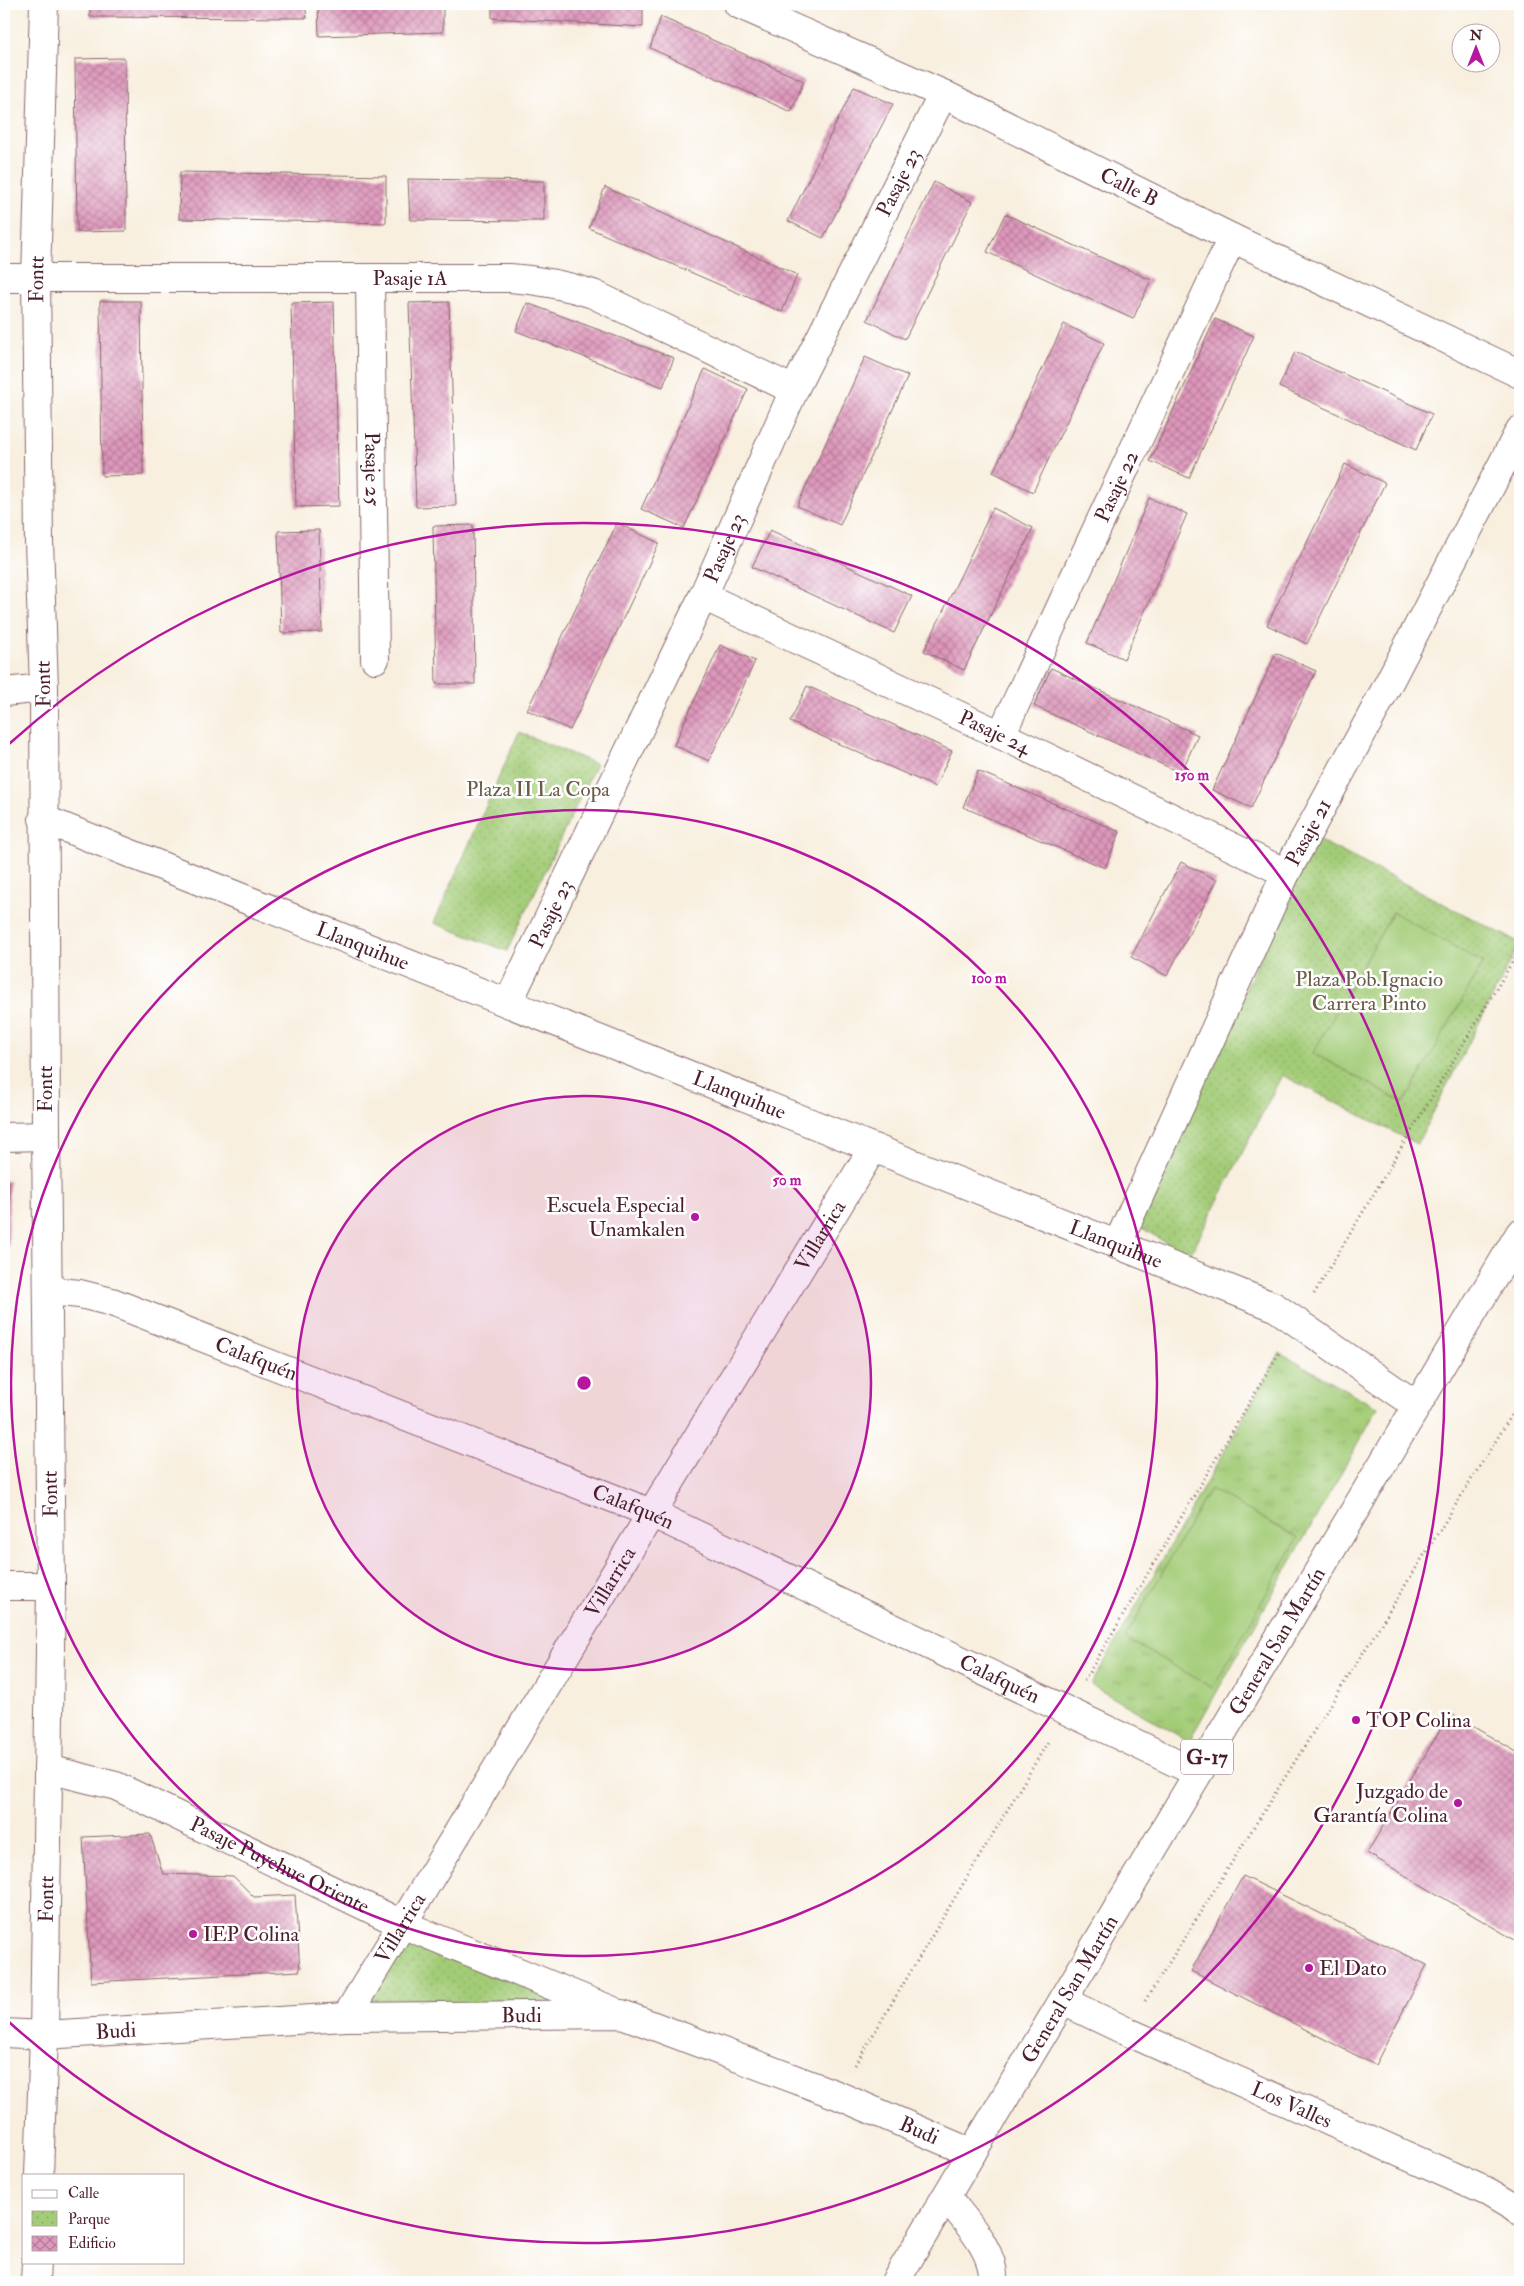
<svg xmlns="http://www.w3.org/2000/svg" width="1524" height="2286" viewBox="0 0 1524 2286" font-family="'IM FELL Double Pica',serif">
<style>
.grass{fill:url(#grass-tufts);stroke:#767651}
.park{fill:url(#park-dots);stroke:#767651}
.pitch{fill:#a3cc77;stroke:#767651}
.building{fill:url(#building-cross-hatch)}
.lines{fill:none;stroke-linecap:round;stroke-linejoin:round}
.minor-casing{stroke:#87686a;stroke-width:30}
.major-casing{stroke:#87686a;stroke-width:30}
.path{stroke:#87686a;stroke-width:3;stroke-dasharray:1 4;stroke-linecap:butt}
.minor{stroke:#fff;stroke-width:28}
.major{stroke:#fff;stroke-width:28}
.ring{fill:none;stroke:#b5179e;stroke-width:2.5}
.poi-dot{fill:#b5179e;stroke:#fff;stroke-width:2}
.labels{text-anchor:middle;stroke-width:5;stroke-linejoin:round;paint-order:stroke}
.shield{fill:#fff;stroke:#80626b;stroke-width:1}
.shield-label{font-size:20px;font-weight:bold;fill:#4a1f2b}
.street-label{font-size:21px;fill:#4a1f2b;stroke:#fff}
.park-label{font-size:21px;fill:#695c46;stroke:#fff}
.poi-label{font-size:21px;fill:#4a1f2b;stroke:#fff;text-anchor:start}
.centre{fill:#b5179e;stroke:#fff;stroke-width:2.5}
.ring-label{font-size:15px;text-anchor:middle;font-weight:bold;fill:#b5179e;stroke:#fff;stroke-width:5;stroke-linejoin:round;paint-order:stroke}
</style>
<defs>
<pattern id="grass-tufts" width="24" height="20" patternUnits="userSpaceOnUse" patternTransform="scale(1.25)"><rect width="24" height="20" fill="#a3cc77"/><path d="M3 7l-1-3M5 7V3M7 7l1-3M15 17l-1-3M17 17v-4M19 17l1-3" fill="none" stroke="#8eaf67"/></pattern>
<pattern id="park-dots" width="8" height="8" patternUnits="userSpaceOnUse" patternTransform="scale(1.25)"><rect width="8" height="8" fill="#a3cc77"/><path d="M2 2h.1M6 6h.1" fill="none" stroke="#8eaf67" stroke-width="1.8" stroke-linecap="round"/></pattern>
<pattern id="building-cross-hatch" width="8" height="8" patternUnits="userSpaceOnUse" patternTransform="scale(1.25)"><rect width="8" height="8" fill="#de98bc"/><path d="M0 0l8 8M0 8l8-8" fill="none" stroke="#b67b99"/></pattern>
</defs>
<rect width="100%" height="100%" fill="#fff"/>
<filter id="ink" filterUnits="userSpaceOnUse"><feTurbulence type="fractalNoise" baseFrequency=".02" numOctaves="2"/><feDisplacementMap in="SourceGraphic" scale="10" xChannelSelector="R" yChannelSelector="G"/><feConvolveMatrix kernelMatrix="1 2 1 2 8 2 1 2 1" color-interpolation-filters="sRGB"/></filter>
<filter id="wash" filterUnits="userSpaceOnUse"><feTurbulence type="fractalNoise" baseFrequency=".0096" numOctaves="4" result="noise"/><feDisplacementMap in="SourceGraphic" scale="20" xChannelSelector="R" yChannelSelector="G"/><feGaussianBlur stdDeviation="1.12" result="paint"/><feColorMatrix in="noise" values="0 0 0 0 0 0 0 0 0 0 0 0 0 0 0 0 0 1.4 0 .05"/><feComposite in="paint" operator="in"/></filter>
<g filter="url(#wash)">
<rect width="100%" height="100%" fill="#f8efdf"/>
<path class="grass" d="M1280 1353 1378 1408 1189 1741 1091 1685Z"/>
<path class="park" d="M519 732 596 764 507 951 434 923Z
M1317 839 1520 943 1417 1144 1282 1075 1189 1257 1134 1223Z
M402 1938 582 2005 362 2004Z"/>
<path class="pitch" d="M1393 912 1483 963 1404 1103 1313 1053Z
M1210 1489 1298 1538 1213 1688 1125 1638Z"/>
<g id="blocks">
<path class="building" d="M90 4H305L307 18 90 17Z
M318 4H443V32L319 36Z
M492 4H643V27L492 18Z
M661 17 804 81 791 112 650 48Z
M125 58 126 231 77 232 75 59Z
M854 87 893 104 823 238 788 221Z
M180 172 386 176V223L179 219Z
M408 179 544 181V221L410 220Z
M934 182 972 202 905 339 867 320Z
M605 187 797 275 782 312 589 228Z
M1005 214 1151 280 1133 319 987 252Z
M100 301H141L143 475 102 476Z
M334 302 339 506 296 507 291 303Z
M449 302 456 506 416 507 409 303Z
M527 303 674 358 663 387 516 331Z
M1215 319 1254 336 1189 478 1150 461Z
M1064 324 1104 343 1033 492 993 472Z
M1295 352 1432 414 1416 450 1279 387Z
M865 357 908 376 840 525 797 506Z
M705 369 748 389 684 528 641 509Z
M1345 464 1385 483 1307 644 1267 625Z
M1149 498 1187 514 1124 659 1087 643Z
M993 508 1033 528 964 670 924 651Z
M617 523 659 543 570 730 527 710Z
M473 525 475 684H436L433 526Z
M319 530 322 632 281 633 278 531Z
M770 530 912 596 894 633 752 567Z
M720 645 755 661 709 761 674 745Z
M1276 653 1316 671 1251 808 1212 790Z
M1051 668 1198 735 1181 773 1034 706Z
M807 686 952 751 935 787 790 722Z
M978 771 1120 832 1105 868 963 807Z
M1181 862 1217 880 1167 976 1131 957Z
M4 1181H9V1245H4Z
M1450 1713 1520 1754V1943L1367 1853Z
M150 1834 163 1874 233 1876 254 1897 295 1895 300 1971 91 1982 83 1837Z
M1243 1876 1427 1965 1375 2065 1191 1971Z"/>
</g>
</g>
<g filter="url(#ink)">
<use href="#blocks" fill-opacity="0" stroke="#87686a" stroke-width="1"/>
<g class="lines">
<defs>
<g id="minor">
<path id="s1" d="M738 4 943 94 1232 238 1520 374"/>
<path id="s2" d="M4 278H510C539 280 565 285 593 294L794 390"/>
<path id="s3" d="M370 278 375 659"/>
<path id="s4" d="M703 596 1001 735 1286 873"/>
<path d="M4 692 44 688"/>
<path id="s5" d="M1001 735 1232 238"/>
<path id="s6" d="M43 819 1275 1307 1416 1405"/>
<path id="s7" d="M508 1003 703 596 794 390 943 94"/>
<path d="M4 1137 46 1136"/>
<path id="s8" d="M1117 1245 1286 873 1372 715 1520 430"/>
<path id="s9" d="M48 1291 80 1294 112 1302 651 1513 1198 1773"/>
<path d="M4 1586H51"/>
<path id="s10" d="M48 1769 116 1786 402 1924 611 2010"/>
<path id="s11" d="M1063 2001 1126 2031 1488 2192 1520 2211"/>
<path id="s12" d="M346 2017 873 1148"/>
<path id="s13" d="M4 2033 44 2035 346 2017 622 2014 837 2095 972 2153"/>
<path d="M947 2197C964 2220 996 2251 993 2282"/>
</g>
<g id="major">
<path id="s14" d="M39 2175 44 2035 51 1586 46 1136 44 688 39 541 36 278 44 4"/>
<path d="M35 2282 36 2262"/>
<path id="s15" d="M895 2282 1520 1233"/>
</g>
</defs>
<use href="#minor" class="minor-casing"/>
<use href="#major" class="major-casing"/>
<path class="path" d="M1314 1294 1520 949
M1084 1681 1280 1351
M1145 2001 1520 1402
M855 2065 1049 1740"/>
<use href="#minor" class="minor"/>
<use href="#major" class="major"/>
</g>
</g>
<circle cx="584" cy="1383" r="287" fill="#b5179e" fill-opacity=".12"/>
<g class="ring">
<circle cx="584" cy="1383" r="287"/>
<circle cx="584" cy="1383" r="573"/>
<path d="M9 744A860 860 0 1 1 9 2022"/>
</g>
<g class="poi-dot">
<circle cx="695" cy="1217" r="5"/>
<circle cx="1356" cy="1720" r="5"/>
<circle cx="1458" cy="1803" r="5"/>
<circle cx="193" cy="1934" r="5"/>
<circle cx="1309" cy="1968" r="5"/>
</g>
<g class="labels">
<rect class="shield" x="1181" y="1739.5" width="52" height="35" rx="4"/>
<g class="shield-label">
<text x="1207" y="1764">G-17</text>
</g>
<g class="street-label">
<text dy="7" stroke="none"><textPath href="#s7" startOffset="909">Pasaje 23</textPath></text>
<text dy="7" stroke="none"><textPath href="#s1" startOffset="432">Calle B</textPath></text>
<text dy="7" stroke="none"><textPath href="#s2" startOffset="406">Pasaje 1A</textPath></text>
<text dy="7" stroke="none"><textPath href="#s14" startOffset="1896">Fontt</textPath></text>
<text dy="7" stroke="none"><textPath href="#s3" startOffset="191">Pasaje 25</textPath></text>
<text dy="7" stroke="none"><textPath href="#s5" startOffset="274">Pasaje 22</textPath></text>
<text dy="7" stroke="none"><textPath href="#s7" startOffset="504">Pasaje 23</textPath></text>
<text transform="translate(43 684) rotate(-91)" y="7">Fontt</text>
<text dy="7" stroke="none"><textPath href="#s4" startOffset="322">Pasaje 24</textPath></text>
<text dy="7" stroke="none"><textPath href="#s8" startOffset="455">Pasaje 21</textPath></text>
<text dy="7" stroke="none"><textPath href="#s7" startOffset="99">Pasaje 23</textPath></text>
<text dy="7" stroke="none"><textPath href="#s6" startOffset="344">Llanquihue</textPath></text>
<text transform="translate(45 1089) rotate(-90)" y="7">Fontt</text>
<text dy="7" stroke="none"><textPath href="#s6" startOffset="749">Llanquihue</textPath></text>
<text dy="7" stroke="none"><textPath href="#s12" startOffset="914">Villarrica</textPath></text>
<text dy="7" stroke="none"><textPath href="#s6" startOffset="1154">Llanquihue</textPath></text>
<text dy="7" stroke="none"><textPath href="#s9" startOffset="220">Calafquén</textPath></text>
<text transform="translate(50 1494) rotate(-91)" y="7">Fontt</text>
<text dy="7" stroke="none"><textPath href="#s9" startOffset="625">Calafquén</textPath></text>
<text dy="7" stroke="none"><textPath href="#s12" startOffset="509">Villarrica</textPath></text>
<text dy="7" stroke="none"><textPath href="#s15" startOffset="746">General San Martín</textPath></text>
<text dy="7" stroke="none"><textPath href="#s9" startOffset="1030">Calafquén</textPath></text>
<text dy="7" stroke="none"><textPath href="#s10" startOffset="252">Pasaje Puyehue Oriente</textPath></text>
<text dy="7" stroke="none"><textPath href="#s14" startOffset="276">Fontt</textPath></text>
<text dy="7" stroke="none"><textPath href="#s12" startOffset="104">Villarrica</textPath></text>
<text dy="7" stroke="none"><textPath href="#s15" startOffset="341">General San Martín</textPath></text>
<text dy="7" stroke="none"><textPath href="#s13" startOffset="518">Budi</textPath></text>
<text dy="7" stroke="none"><textPath href="#s13" startOffset="112">Budi</textPath></text>
<text dy="7" stroke="none"><textPath href="#s11" startOffset="251">Los Valles</textPath></text>
<text dy="7" stroke="none"><textPath href="#s13" startOffset="938">Budi</textPath></text>
</g>
<g class="park-label">
<text x="538" y="796">Plaza II La Copa</text>
<text x="1369" y="986">Plaza Pob.Ignacio<tspan x="1369" dy="24">Carrera Pinto</tspan></text>
</g>
<g class="poi-label">
<text x="685" y="1212" text-anchor="end">Escuela Especial<tspan x="685" dy="24">Unamkalen</tspan></text>
<text x="1366" y="1727">TOP Colina</text>
<text x="1448" y="1798" text-anchor="end">Juzgado de<tspan x="1448" dy="24">Garantía Colina</tspan></text>
<text x="203" y="1941">IEP Colina</text>
<text x="1319" y="1975">El Dato</text>
</g>
</g>
<circle cx="584" cy="1383" r="8" class="centre"/>
<g class="ring-label">
<text x="1192" y="780">150 m</text>
<text x="989" y="983">100 m</text>
<text x="787" y="1185">50 m</text>
</g>
<rect width="1524" height="2286" fill="none" stroke="#fff" stroke-width="20"/>
<rect x="22" y="2174" width="162" height="90" fill="#ffffff" stroke="#b7a5aa"/>
<rect x="32" y="2190" width="25" height="8" fill="#ffffff" stroke="#b7a5aa"/>
<text x="68" y="2198" font-size="15" fill="#4a1f2b">Calle</text>
<rect x="32" y="2211" width="25" height="15" fill="url(#park-dots)" stroke="#b7a5aa"/>
<text x="68" y="2224" font-size="15" fill="#4a1f2b">Parque</text>
<rect x="32" y="2236" width="25" height="15" fill="url(#building-cross-hatch)" stroke="#b7a5aa"/>
<text x="68" y="2248" font-size="15" fill="#4a1f2b">Edificio</text>
<g transform="translate(1476 48)"><circle r="24" fill="#ffffff" stroke="#b7a5aa"/>
<path d="M0-4L9 19L0 12L-9 19Z" fill="#b5179e"/>
<text y="-8" font-size="14" font-weight="bold" text-anchor="middle" fill="#4a1f2b">N</text>
</g>
</svg>
